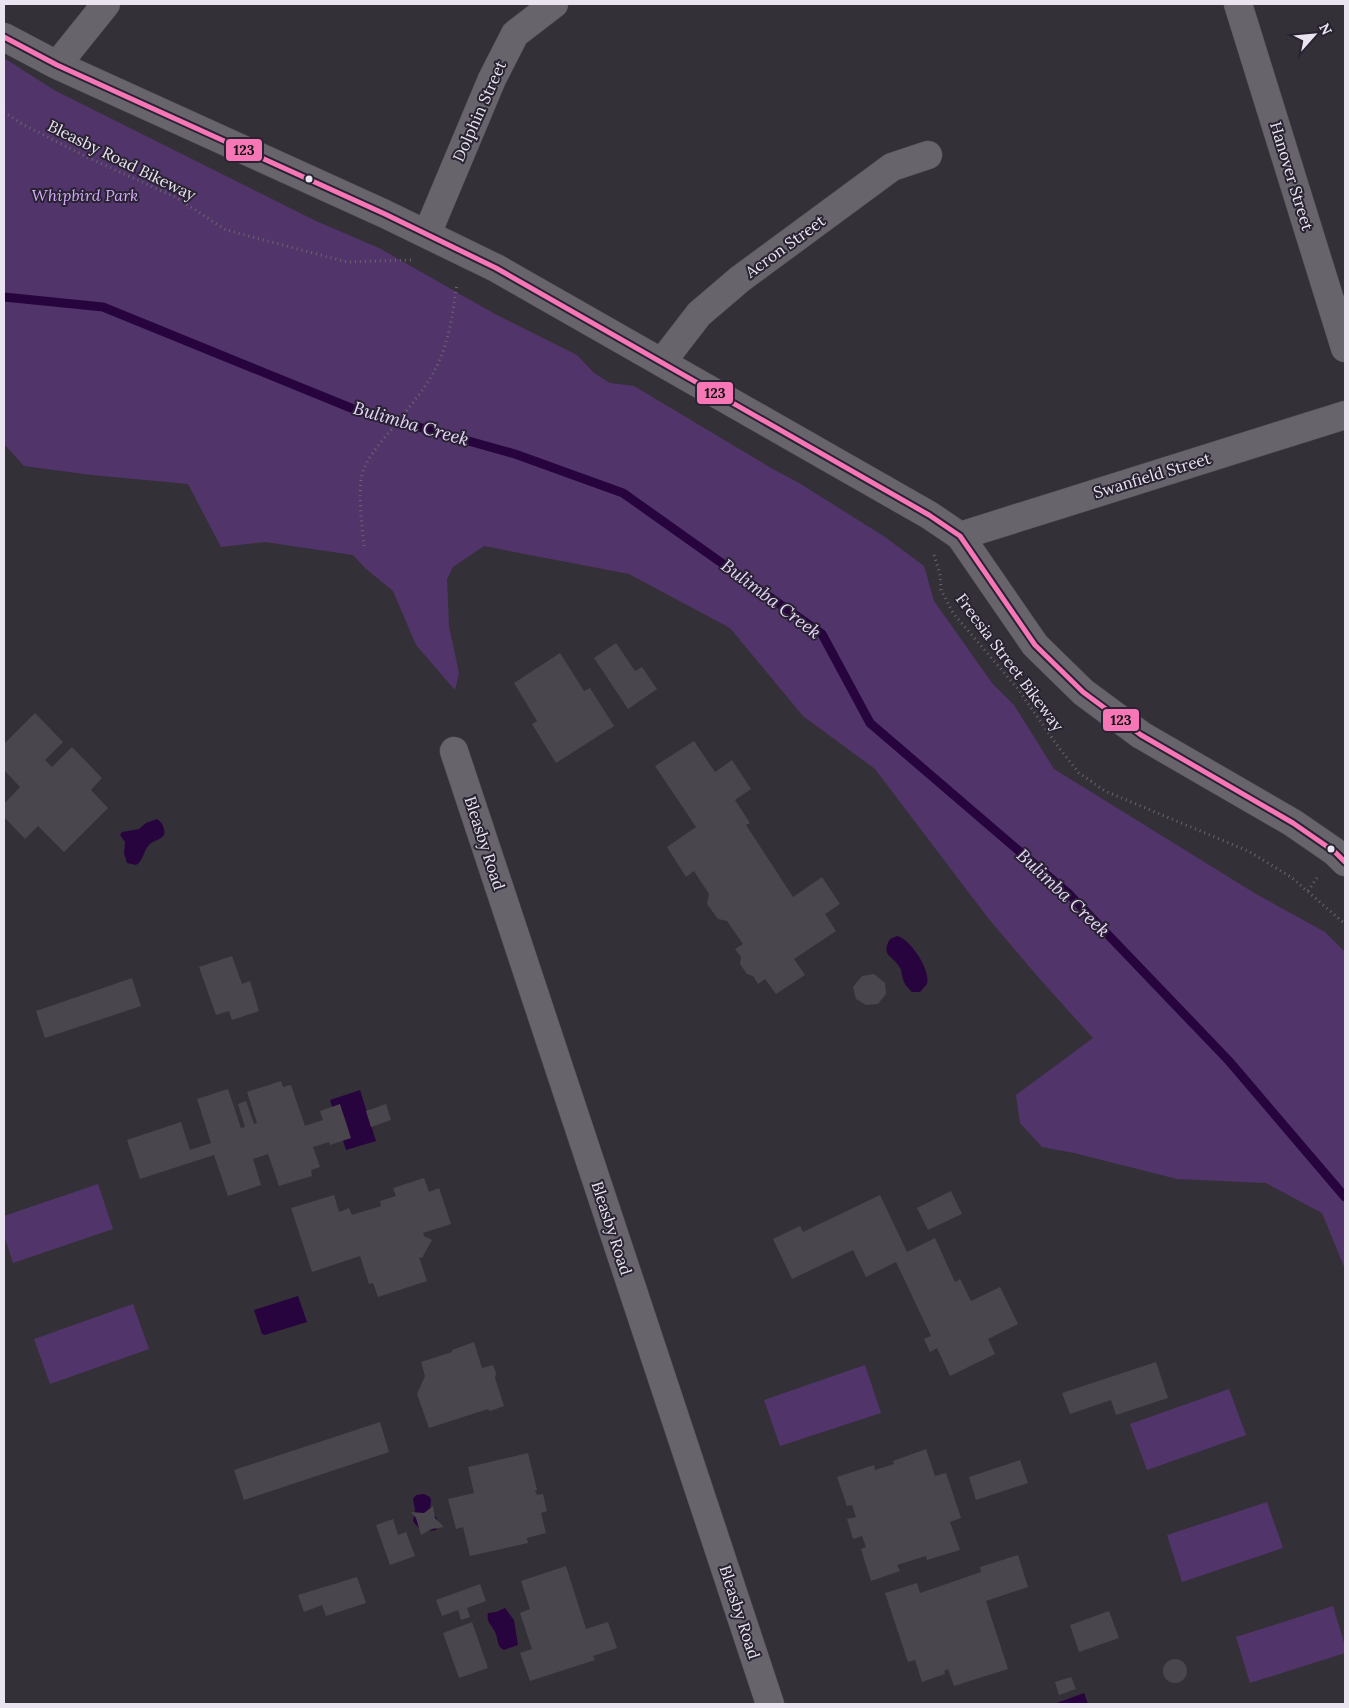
<svg xmlns="http://www.w3.org/2000/svg" width="1349" height="1708" viewBox="0 0 1349 1708" font-family="Lora,serif">
<style>
.green{fill:#51356a}
.water{fill:#28043f}
.lines{fill:none;stroke-linecap:round;stroke-linejoin:round}
.stream{stroke:#28043f;stroke-width:9}
.building{fill:#49464e}
.minor-casing{stroke:#514d55;stroke-width:29}
.path{stroke:#69666c;stroke-width:3;stroke-dasharray:1 4;stroke-linecap:butt}
.minor{stroke:#67646b;stroke-width:28}
.bus-1-casing{stroke:#292232;stroke-width:9}
.bus-1{stroke:#f676b6;stroke-width:5}
.bus-dot{fill:#e9e4ef;stroke:#292232;stroke-width:2}
.labels{text-anchor:middle;stroke-width:4;stroke-linejoin:round;paint-order:stroke}
.street-label{font-size:16px;fill:#e9e4ef;stroke:#292232}
.park-label{font-size:16px;font-style:italic;fill:#d2acf9;stroke:#292232}
.water-label{font-size:18px;font-style:italic;fill:#e6d4fb;stroke:#292232}
.line-badge{stroke:#292232;stroke-width:2}
.pale-badge-label{font-size:14px;text-anchor:middle;font-weight:bold;fill:#111}
</style>
<rect width="100%" height="100%" fill="#343038"/>
<path class="green" d="M4 58 54 90 316 221 379 248 495 314 577 355 594 373 610 383 634 386 771 468 799 483 885 537 924 566 934 601 992 683 1014 705 1054 769 1256 894 1325 932 1345 952V1269L1322 1213 1266 1183 1177 1179 1074 1153 1042 1147 1020 1123 1016 1095 1093 1038 1038 977 988 918 875 769 803 716 730 628 629 574 484 546 453 567 447 579 449 626 459 673 455 690 416 645 393 591 365 568 353 555 265 542 221 547 188 484 92 475 24 466 4 444Z
M98 1184 113 1229 13 1263 4 1235V1216Z
M133 1304 149 1349 50 1384 34 1339Z
M865 1365 881 1413 780 1446 764 1400Z
M1229 1389 1246 1435 1147 1470 1130 1424Z
M1267 1502 1283 1548 1182 1582 1167 1535Z
M1333 1606 1345 1646V1653L1250 1683 1236 1637Z"/>
<path class="water" d="M157 819C161 822 163 824 164 829 167 840 154 839 149 845 143 851 144 860 136 865L127 863 124 854 125 842 120 835 122 832 139 829 146 823Z
M897 936C911 939 931 971 927 984L920 992H912C907 987 903 983 902 975 901 972 902 971 900 968 893 955 880 956 890 939Z
M360 1090 376 1141 346 1150 330 1100Z
M298 1296 307 1322 265 1335 262 1334 254 1310Z
M424 1494 430 1497 431 1500 430 1511 436 1517 439 1524 436 1530C425 1532 420 1531 413 1521L415 1510 413 1499 416 1495Z
M505 1608 514 1620 518 1645 504 1650C496 1646 499 1640 495 1632 491 1624 486 1622 488 1613L496 1612Z
M1084 1693 1088 1704H1054Z"/>
<g class="lines">
<path class="stream" d="M4 297 103 307 351 408 515 454 623 493 822 634 870 723 1069 894 1229 1061 1345 1197"/>
</g>
<path class="building" d="M616 643 635 671 642 667 657 689 628 709 594 658Z
M560 653 584 691 590 688 614 726 556 763 532 724 537 721 514 683Z
M35 713 63 742 45 760 52 767 72 747 102 778 91 790 108 808 64 852 38 826 25 839 4 817V804L20 787 4 770V744Z
M694 741 715 772 732 760 751 789 735 800 750 823 746 825 793 897 822 877 840 904 825 914 836 931 794 959 805 975 776 994 765 979 758 984 753 976 747 974 740 964 741 957 735 949 743 944 727 921 718 919 707 904 709 894 694 871 686 877 667 847 696 827 655 766Z
M232 956 242 984 250 981 259 1011 232 1020 229 1011 216 1015 199 967Z
M874 974 885 983 886 994 878 1004 866 1005 856 999 853 987 862 976Z
M132 978 141 1006 45 1038 36 1011Z
M281 1081 283 1087 291 1085 305 1126 323 1120 320 1111 340 1104 351 1138 330 1145 329 1142 313 1147 320 1167 311 1170 312 1176 279 1186 268 1154 253 1159 261 1185 228 1196 214 1155 140 1179 127 1140 181 1122 190 1150 211 1143 197 1099 228 1089 241 1128 245 1127 238 1104 246 1101 254 1124 257 1123 247 1092Z
M386 1104 391 1120 371 1127 366 1111Z
M424 1178 429 1192 439 1188 451 1224 423 1233 424 1236 432 1240 422 1258 419 1257 427 1281 378 1297 373 1283 369 1284 360 1256 312 1272 291 1208 334 1195 339 1212 349 1208 352 1215 381 1206 380 1201 396 1196 393 1188Z
M951 1191 962 1214 928 1230 917 1208Z
M880 1195 907 1252 935 1238 955 1282 960 1279 971 1301 1000 1287 1018 1324 988 1339 995 1354 950 1376 937 1348 930 1352 924 1339 931 1336 896 1262 866 1277 853 1250 792 1279 773 1239 800 1226 803 1232Z
M474 1342 482 1368 493 1365 496 1373 495 1378 504 1406 490 1411 488 1409 429 1428 417 1394 425 1376 421 1362 452 1352V1350Z
M1156 1362 1168 1398 1116 1415 1111 1400 1070 1414 1062 1393Z
M380 1422 389 1452 244 1500 234 1470Z
M926 1449 935 1476 946 1473 961 1518 950 1522 960 1550 927 1560 926 1556 897 1565 900 1571 871 1581 861 1549 866 1547 862 1536 853 1539 847 1519 856 1517 852 1505 847 1506 837 1477 874 1465 875 1470 894 1464 893 1461Z
M528 1453 537 1490H535L537 1495 543 1494 547 1511 541 1513 546 1533 527 1538 528 1543 470 1556 463 1527 456 1529 448 1499 474 1493 468 1467Z
M1020 1460 1028 1483 976 1500 969 1477Z
M433 1506 435 1518 444 1527 432 1529 421 1535 416 1518 411 1512 424 1513Z
M393 1519 398 1535 406 1532 415 1556 390 1565 376 1525Z
M1018 1555 1028 1587 986 1601 1008 1669 954 1686 948 1669 944 1671 945 1674 922 1682 915 1660 908 1662 885 1593 917 1583 920 1593 981 1572 980 1567Z
M566 1566 586 1629 608 1622 617 1648 593 1656 595 1660 530 1681 520 1653 532 1649 520 1613 530 1609 521 1581Z
M357 1577 366 1603 326 1616 322 1605 304 1612 298 1595Z
M480 1584 486 1601 467 1608 470 1617 461 1620 458 1610 442 1616 436 1600Z
M1109 1611 1119 1638 1079 1652 1070 1625Z
M472 1622 488 1668 459 1678 443 1633Z
M1163 1671a12 12 0 1 1 24 0a12 12 0 1 1-24 0Z
M1071 1677 1076 1689 1059 1695 1055 1682Z"/>
<g class="lines">
<defs>
<path id="minor" d="M1238 4 1345 348
M4 37 57 65 385 214 496 268 929 515 960 536 1035 645 1083 692 1141 735 1293 823 1335 852 1345 862
M57 65 106 4
M427 234 492 79 515 34 554 4
M662 362 699 314 740 279 892 167 928 155
M960 536 1345 415
M454 751 770 1704"/>
</defs>
<use href="#minor" class="minor-casing"/>
<path class="path" d="M4 112 22 124 87 157 177 198 226 230 347 262 411 260
M364 546C362 527 356 482 365 466 372 451 389 433 399 420 414 401 431 382 440 359 450 336 453 310 457 284
M934 555 940 574 941 590 953 613 1018 689 1059 748 1079 773 1105 791 1248 851 1291 877 1345 924
M1308 891 1319 875"/>
<use href="#minor" class="minor"/>
<defs>
<path id="bus-1" d="M4 37 57 65 385 214 496 268 929 515 960 536 1035 645 1083 692 1141 735 1293 823 1335 852 1345 862"/>
</defs>
<use href="#bus-1" class="bus-1-casing"/>
<use href="#bus-1" class="bus-1"/>
</g>
<g class="bus-dot">
<circle cx="309" cy="179" r="4.5"/>
<circle cx="1331" cy="849" r="4.5"/>
</g>
<g class="labels">
<g class="street-label">
<text transform="translate(479 111) rotate(-66)" y="6">Dolphin Street</text>
<text transform="translate(122 160) rotate(26)" y="6">Bleasby Road Bikeway</text>
<text transform="translate(1292 176) rotate(73)" y="6">Hanover Street</text>
<text transform="translate(785 246) rotate(-36)" y="6">Acron Street</text>
<text transform="translate(1152 475) rotate(-17)" y="6">Swanfield Street</text>
<text transform="translate(1010 662) rotate(53)" y="6">Freesia Street Bikeway</text>
<text transform="translate(485 843) rotate(72)" y="6">Bleasby Road</text>
<text transform="translate(612 1228) rotate(72)" y="6">Bleasby Road</text>
<text transform="translate(740 1612) rotate(72)" y="6">Bleasby Road</text>
</g>
<g class="park-label">
<text x="85" y="201">Whipbird Park</text>
</g>
<g class="water-label">
<text transform="translate(411 424) rotate(16)" y="6">Bulimba Creek</text>
<text transform="translate(771 599) rotate(37)" y="6">Bulimba Creek</text>
<text transform="translate(1063 893) rotate(43)" y="6">Bulimba Creek</text>
</g>
</g>
<g class="line-badge">
<rect x="225" y="138" width="38" height="24" rx="5" fill="#f676b6"/>
<rect x="696" y="381" width="38" height="24" rx="5" fill="#f676b6"/>
<rect x="1102" y="708" width="38" height="24" rx="5" fill="#f676b6"/>
</g>
<g class="pale-badge-label">
<text x="244" y="155">123</text>
<text x="715" y="398">123</text>
<text x="1121" y="725">123</text>
</g>
<rect width="1349" height="1708" fill="none" stroke="#e9e4ef" stroke-width="10"/>
<g transform="translate(1314 35) rotate(63)" stroke="#292232" stroke-width="4" paint-order="stroke">
<path d="M0-4L9 19L0 12L-9 19Z" fill="#e9e4ef"/>
<text y="-8" font-size="14" font-weight="bold" text-anchor="middle" fill="#e9e4ef">N</text>
</g>
</svg>
